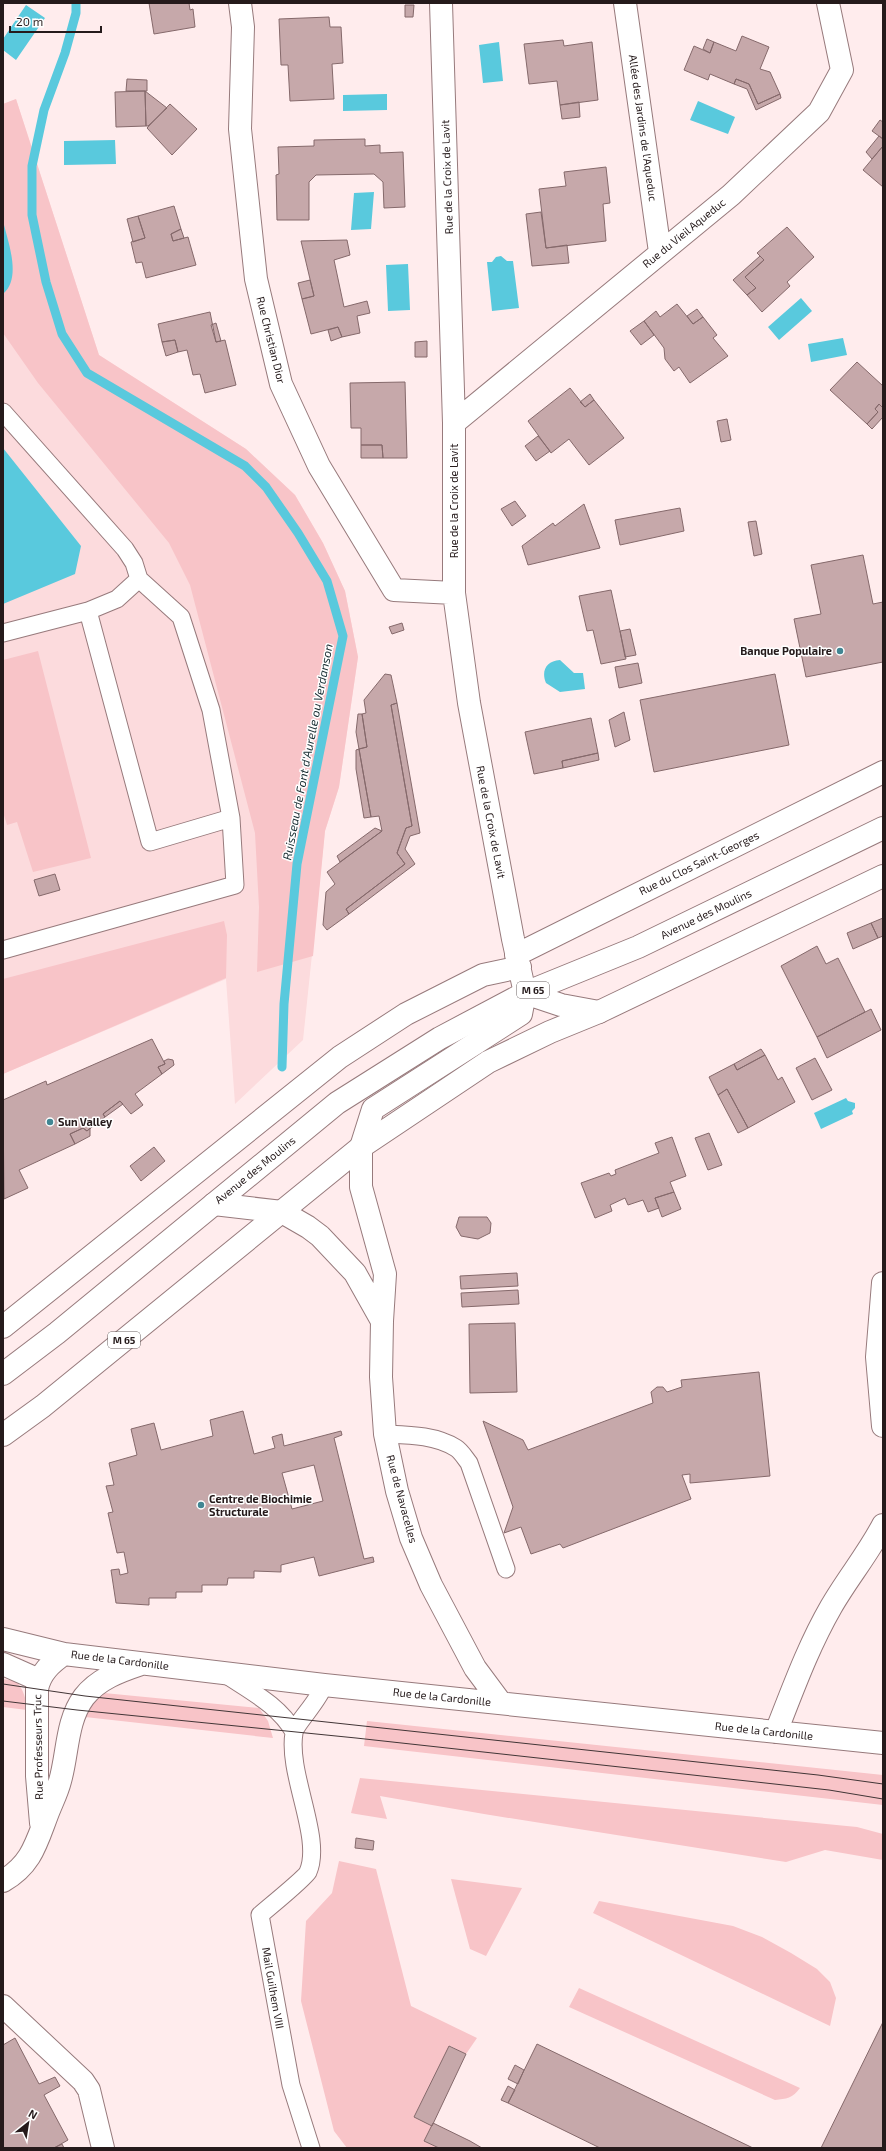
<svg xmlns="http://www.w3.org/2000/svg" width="886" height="2151" viewBox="0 0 886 2151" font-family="'Exo 2',sans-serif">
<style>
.built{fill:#fcdbdd}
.green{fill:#f8c4c8}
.water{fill:#59c9dd}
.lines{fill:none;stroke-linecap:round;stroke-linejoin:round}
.stream{stroke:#59c9dd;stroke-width:9}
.building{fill:#c6a8aa;stroke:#85696b;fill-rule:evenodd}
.service-casing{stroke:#977a7c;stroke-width:19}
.minor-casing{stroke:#977a7c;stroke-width:24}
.primary-casing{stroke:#977a7c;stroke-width:24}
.service{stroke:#fff;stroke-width:17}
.minor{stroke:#fff;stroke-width:22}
.primary{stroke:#fff;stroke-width:22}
.tram{stroke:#413536;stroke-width:1}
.poi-dot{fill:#418693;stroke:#fff;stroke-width:1.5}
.labels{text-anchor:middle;stroke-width:3;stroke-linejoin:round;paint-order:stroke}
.shield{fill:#fff;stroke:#665f5f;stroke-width:1}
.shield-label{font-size:10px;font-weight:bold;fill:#251a1b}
.street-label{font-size:11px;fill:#251a1b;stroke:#fff}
.poi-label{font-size:11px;font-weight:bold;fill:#251a1b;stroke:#fff;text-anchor:start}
.water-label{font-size:12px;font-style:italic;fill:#192d32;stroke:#fff}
</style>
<rect width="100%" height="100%" fill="#ffeced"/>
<path class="built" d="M16 99 99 355 246 449 295 495 323 543 345 591 358 657 339 787 325 831 303 1040 235 1104 226 979 3 1074V104Z"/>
<path class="green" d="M16 99 99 355 246 449 295 495 323 543 345 591 358 657 339 787 325 831 313 956 257 972 259 907 255 833 190 585 169 543 38 383 3 333V104Z
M38 651 91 858 33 872 17 822 7 825 3 812V660Z
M224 921 227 935 226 978 3 1074V979Z
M3 1679 16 1681C24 1690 26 1699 27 1710L3 1707Z
M104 1693 259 1708 268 1721 273 1738 85 1717 90 1706Z
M367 1721 883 1775V1805L364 1746Z
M360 1778 857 1827 883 1834V1860L825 1850 786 1862 484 1814 380 1796 387 1819 356 1814 351 1813Z
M339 1861 376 1869 411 2006 477 2038 466 2054 450 2046 414 2117 432 2126 424 2141 439 2148H347L334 2131 301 2001 306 1921 332 1893Z
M451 1879 522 1888 486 1956 470 1949Z
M599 1901 733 1926 762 1937 791 1953 817 1969 830 1982 836 1998 830 2026 593 1913Z
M579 1988 800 2088C793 2098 786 2099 775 2100L569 2007Z"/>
<path class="water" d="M26 5 45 18 16 60 3 50V39Z
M499 42 503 81 483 83 479 45Z
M387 94V110L343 111V95Z
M698 101 735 117 728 134 690 120Z
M115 140 116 164 64 165V141Z
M374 192 371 229 351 230 354 193Z
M3 221C8 242 22 278 3 294Z
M501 256 507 261H513L519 308 492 311 487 262H492L496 257Z
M408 264 410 310 388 311 386 265Z
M801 298 812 311 779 340 768 327Z
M843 338 847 355 811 362 808 344Z
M3 448 81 546 75 574 3 604Z
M560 660 574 673H583L585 689 560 692 546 683C541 671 546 661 560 660Z
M846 1098 848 1101 855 1103V1108L852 1111 853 1114 821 1129 814 1113Z"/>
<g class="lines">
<path class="stream" d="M76 3V13L65 53 44 110 32 166V215L46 282 62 334 87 373 245 466 266 487 298 533 327 581 343 636 297 864 284 1004 282 1067"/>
</g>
<path class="building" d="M141 3H189L190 10 193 9 195 27 154 34 149 3Z
M405 5H414L413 17H405Z
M329 17 330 27H341L343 63 332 64 334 99 290 101 288 65H281L279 19Z
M742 36 769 47 760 69 770 72 780 94 758 104 749 84 736 79 734 84 710 74 708 80 684 70 694 46 710 53 714 42 736 51Z
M707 39 714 42 710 53 703 49Z
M563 40 564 46 592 42 598 100 560 105 557 81 529 84 524 44Z
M127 79 147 80V91H126Z
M736 79 749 84 758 104 780 94 781 98 756 110 747 89 734 84Z
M145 91 167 108 148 126H146Z
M145 91 146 126 116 127 115 92Z
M579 102 580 117 562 119 560 105Z
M170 104 197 129 172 155 147 128Z
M880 120 883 122V139L872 131Z
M879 136 883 139V146L872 159 866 152Z
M365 139V146L380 145V153L403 152 405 207 384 208 383 182 374 174 316 175 309 182V220H277L276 175 279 174 278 147 314 146V140Z
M883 146V187L863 170Z
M606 167 610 203 603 204 606 241 546 248 539 189 566 186 564 172Z
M174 206 181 229 171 234 173 241 188 237 196 265 146 278 142 262 136 263 131 242 145 238 138 216Z
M541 212 546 248 567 245 569 263 532 266 526 214Z
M138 216 145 238 133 242 127 219Z
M787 227 814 257 787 282 790 286 762 312 747 295 756 288 745 277 764 260 757 253Z
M181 229 184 238 173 241 171 234Z
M347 240 350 255 334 260 344 307 367 301 370 313 357 316 360 333 342 337 338 327 311 334 302 299 314 296 301 241Z
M760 256 764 260 745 277 756 288 747 295 733 280Z
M310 280 314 296 302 299 298 283Z
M677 304 693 324 703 317 717 335 713 338 728 356 690 383 679 367 674 371 665 359 664 348 644 321 656 311 660 317Z
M697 309 703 317 693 324 687 316Z
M210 312 216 342 225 340 236 385 205 393 200 374 193 375 187 350 178 352 175 340 162 342 158 324Z
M644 321 654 335 641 345 630 331Z
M216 323 221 341 216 342 211 325Z
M338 327 342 337 331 341 328 330Z
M175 340 178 352 166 356 162 342Z
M427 341V357H415V342Z
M857 362 883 386V408L879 404 875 409 878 412 867 424 830 390Z
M405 382 407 458H383L382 445H361V428H351L350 383Z
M570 388 585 407 594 400 624 438 589 465 569 439 551 453 528 421Z
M590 394 594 400 585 407 580 402Z
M879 404 883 408V417L872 429 867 424 878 412 875 409Z
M727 419 731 440 721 442 717 421Z
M538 436 550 451 536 461 525 446Z
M361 445H382L383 458H361Z
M515 501 526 516 512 526 501 509Z
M584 504 600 548 528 565 522 546 553 523 555 526Z
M680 508 684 531 620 545 615 520Z
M756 521 762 554 754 556 748 522Z
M863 555 873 604 883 602V662L806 677 794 619 821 614 811 565Z
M611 590 626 659 601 664 593 630 587 631 579 596Z
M402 623 404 630 392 634 389 627Z
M630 629 636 655 625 657 620 631Z
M638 663 642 683 619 688 615 667Z
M385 674 391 675 397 703 391 705 412 826 406 828 397 853 405 864 346 909 349 914 327 930 323 925 326 892 335 884 327 872 382 831 379 816 371 817 359 749 367 747 362 714 366 713 364 700Z
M775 674 789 745 654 772 640 700Z
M397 703 420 833 410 836 405 849 415 864 349 914 346 909 405 864 397 853 406 828 412 826 391 705Z
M624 712 630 740 615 747 609 720Z
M358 714H362L367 747 359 749 356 732Z
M591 718 598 753 562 761 563 768 534 774 525 732Z
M359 749 371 817 364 818 356 769V750Z
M598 753 599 760 563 768 562 761Z
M375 828 382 831 340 862 337 856Z
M55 874 60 890 39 896 34 880Z
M883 918V936L878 938 871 923Z
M871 923 878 938 853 949 847 933Z
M817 946 826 964 838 958 865 1012 817 1037 781 966Z
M871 1009 881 1030 827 1058 817 1037Z
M152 1039 165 1064 158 1067 162 1074 135 1094 143 1105 131 1114 120 1101 103 1114 105 1117 87 1131 83 1128 70 1134 75 1144 19 1170 28 1188 4 1199 3 1100 46 1081 47 1085Z
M761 1049 765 1055 737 1070 734 1064Z
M765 1055 778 1080 782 1077 795 1102 748 1128 727 1089 718 1095 709 1077 734 1064 737 1070Z
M815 1058 832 1090 812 1100 796 1068Z
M168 1059 173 1060 174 1065 162 1074 158 1067 165 1064 164 1061Z
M727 1089 748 1128 738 1133 718 1095Z
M120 1101 123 1104 105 1117 103 1114Z
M83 1128 87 1131 90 1128V1136L75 1144 70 1134Z
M709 1133 722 1165 708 1170 695 1138Z
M672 1137 686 1176 670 1182 674 1192 655 1198 659 1208 648 1212 643 1200 628 1205 625 1198 610 1205 612 1211 595 1218 581 1183 609 1173 611 1176 616 1174 615 1170 659 1153 655 1143Z
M154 1147 165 1161 141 1181 130 1166Z
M674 1192 681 1209 662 1217 655 1198Z
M459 1217H487L491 1223 490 1233 478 1239 461 1236 456 1227Z
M517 1273 518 1286 461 1289 460 1276Z
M518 1290 519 1304 462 1307 461 1293Z
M515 1323 517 1392 470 1393 469 1324Z
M759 1372 770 1476 690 1483V1474L682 1475 691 1499 563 1548 560 1544 531 1554 521 1527 504 1533 513 1507 483 1421 523 1440 528 1450 653 1403 651 1392 657 1387H663L667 1392 682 1387 681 1380Z
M243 1411 254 1454 275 1448 272 1437 282 1434 284 1446 341 1431 342 1435 334 1438 364 1559 373 1557 374 1562 319 1576 314 1557 281 1565V1572L254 1571V1578H228L227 1585H202V1592H176V1598H149V1605L116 1603 111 1570 119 1569 120 1575 128 1573 124 1552 117 1553 108 1513 113 1512 106 1486 114 1485 109 1463 137 1455 131 1429 154 1423 161 1450 213 1436 210 1420ZM314 1465 323 1501 292 1509 282 1473Z
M356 1838 374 1841 373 1850 355 1848Z
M883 2022V2148H821Z
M15 2038 39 2084 55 2077 60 2086 44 2095 68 2140 54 2148H3V2045Z
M537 2044 753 2148H600L508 2103Z
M449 2046 466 2054 432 2126 414 2117Z
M515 2065 524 2070 518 2084 508 2079Z
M508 2086 515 2090 508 2103 501 2100Z
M433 2123 470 2141 482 2148H439L424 2141Z
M62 2144 64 2148H54Z"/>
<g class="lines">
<defs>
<path id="service" d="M3 412 125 549 134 563 139 579 181 617 211 710 231 818 150 842 88 611
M3 633 88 611 117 599 139 579
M3 950 235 885 231 818
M385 1434C409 1435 435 1435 456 1448 461 1451 465 1458 469 1463L506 1569
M225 1674C250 1691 279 1705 294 1732
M311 2148 291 2085 260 1915C268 1908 305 1878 308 1872 323 1838 287 1774 294 1733 295 1724 319 1701 324 1685"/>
<path id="minor" d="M240 3 243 27 240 129 256 279 281 384 319 466 394 590 454 593
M441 3 454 423V593L469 703 513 939 525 993 521 1014 373 1109 361 1147V1187L385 1274 382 1321 381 1377 385 1434 397 1491 411 1538 431 1585 475 1668 501 1703
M625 3 660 252
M454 423 731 195 819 112 842 70 828 3
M516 955 883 772
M525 993 561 1005 599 1012
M214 1204 282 1212 308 1227 320 1236 355 1273 382 1321
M883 1283 877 1357 883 1426
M3 1327 340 1057 406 1014 483 975 520 967
M3 1639 64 1654 324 1685 883 1743
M3 1664 39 1680
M776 1732C793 1689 808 1647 831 1607 847 1579 868 1554 883 1525
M41 1823 37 1776V1689C40 1673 51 1663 64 1654
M3 1881C31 1865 36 1844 47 1815 51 1804 57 1793 60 1781 68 1754 66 1721 84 1697 98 1679 120 1671 141 1664
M3 2006 83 2081 89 2090 103 2148"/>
<path id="primary" d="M3 1374 57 1333 337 1103 440 1038 525 993 638 947 883 828
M3 1435 43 1406 361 1147 488 1062 550 1032 599 1012 883 876"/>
</defs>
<use href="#service" class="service-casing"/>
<use href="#minor" class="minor-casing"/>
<use href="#primary" class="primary-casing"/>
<use href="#service" class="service"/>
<use href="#minor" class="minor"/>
<use href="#primary" class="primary"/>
<path class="tram" d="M3 1684 85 1696 818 1775 883 1784
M3 1701 77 1710 356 1738 829 1790 883 1799"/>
</g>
<g class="poi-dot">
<circle cx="840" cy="651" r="4"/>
<circle cx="50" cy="1122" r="4"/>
<circle cx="201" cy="1505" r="4"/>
</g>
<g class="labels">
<g class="shield">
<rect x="517" y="982" width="32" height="16" rx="3"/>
<rect x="108" y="1332" width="32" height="16" rx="3"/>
</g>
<g class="shield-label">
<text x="533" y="994">M 65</text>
<text x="124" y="1344">M 65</text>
</g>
<g class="street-label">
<text transform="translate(643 128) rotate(82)" y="4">Allée des Jardins de l'Aqueduc</text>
<text transform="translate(447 177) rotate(-92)" y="4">Rue de la Croix de Lavit</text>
<text transform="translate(684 233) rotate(-39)" y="4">Rue du Vieil Aqueduc</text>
<text transform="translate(271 340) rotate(76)" y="4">Rue Christian Dior</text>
<text transform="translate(454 501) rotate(-90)" y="4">Rue de la Croix de Lavit</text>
<text transform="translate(491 822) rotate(79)" y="4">Rue de la Croix de Lavit</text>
<text transform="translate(699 863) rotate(-26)" y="4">Rue du Clos Saint-Georges</text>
<text transform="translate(706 914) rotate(-26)" y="4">Avenue des Moulins</text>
<text transform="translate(255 1170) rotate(-39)" y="4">Avenue des Moulins</text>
<text transform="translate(402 1499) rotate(75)" y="4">Rue de Navacelles</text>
<text transform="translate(120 1660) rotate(7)" y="4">Rue de la Cardonille</text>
<text transform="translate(442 1697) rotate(6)" y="4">Rue de la Cardonille</text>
<text transform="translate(764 1731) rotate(6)" y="4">Rue de la Cardonille</text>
<text transform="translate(38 1747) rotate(-91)" y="4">Rue Professeurs Truc</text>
<text transform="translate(273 1988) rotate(80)" y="4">Mail Guilhem VIII</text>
</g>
<g class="poi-label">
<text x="832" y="655" text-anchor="end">Banque Populaire</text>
<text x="58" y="1126">Sun Valley</text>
<text x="209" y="1503">Centre de Biochimie<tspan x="209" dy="13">Structurale</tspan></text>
</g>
<g class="water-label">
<text transform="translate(308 752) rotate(-79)" y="4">Ruisseau de Font d'Aurelle ou Verdanson</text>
</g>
</g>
<rect width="886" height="2151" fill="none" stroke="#251a1b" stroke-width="8"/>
<g transform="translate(28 2123) rotate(30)" stroke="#ffffff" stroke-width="3" paint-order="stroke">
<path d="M0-3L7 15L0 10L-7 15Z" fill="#251a1b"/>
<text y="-6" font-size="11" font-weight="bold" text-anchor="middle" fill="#251a1b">N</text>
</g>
<path d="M10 26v6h91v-6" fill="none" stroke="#251a1b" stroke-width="2"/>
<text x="16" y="26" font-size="12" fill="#251a1b" stroke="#ffffff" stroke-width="3" paint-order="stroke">20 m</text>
</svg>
